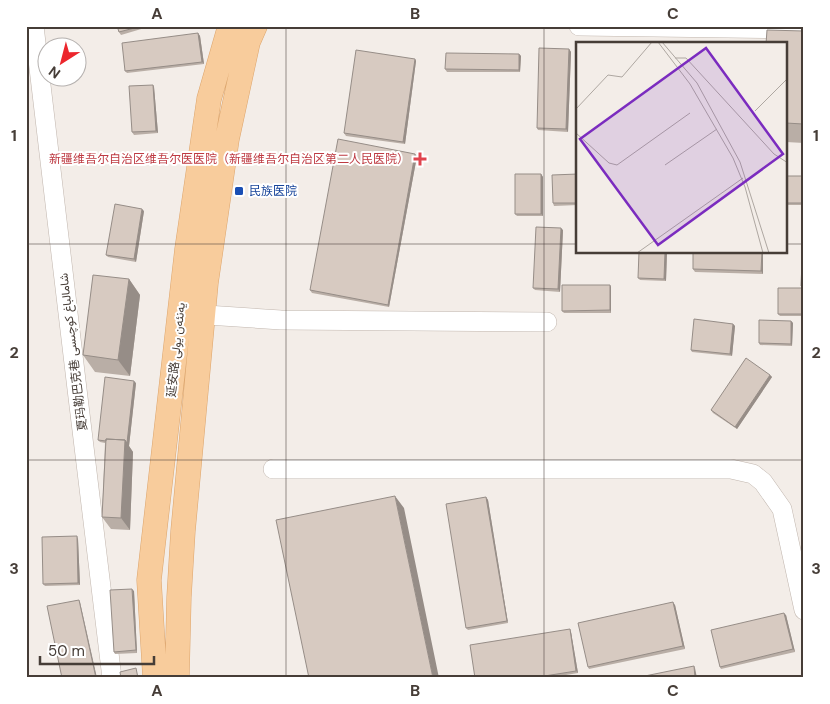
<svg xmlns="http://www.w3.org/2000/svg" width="830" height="704" viewBox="0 0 830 704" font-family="'DM Sans',Vazirmatn,'Noto Sans SC',sans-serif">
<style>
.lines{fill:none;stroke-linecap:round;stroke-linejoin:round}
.minor-casing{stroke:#c1b6ae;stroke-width:20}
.major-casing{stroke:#dca56d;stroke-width:25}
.minor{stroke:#fff;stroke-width:19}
.major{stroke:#f8cc9c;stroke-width:24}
.wall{fill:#b9aea6}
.shaded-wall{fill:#968d87}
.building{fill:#d7cac1;stroke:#968d87}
.grid{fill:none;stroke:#463d37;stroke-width:1;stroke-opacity:0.55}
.health-dot{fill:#e0444e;stroke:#fff;stroke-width:2}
.transit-dot{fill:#1a4fb4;stroke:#fff;stroke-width:2}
.labels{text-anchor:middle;stroke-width:4;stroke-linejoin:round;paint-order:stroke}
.health-label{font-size:12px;fill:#be3a42;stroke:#fff;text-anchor:end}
.transit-label{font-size:12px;fill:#164399;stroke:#fff;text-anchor:start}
.street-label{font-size:12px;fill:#463d37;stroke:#fff}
.inset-road{fill:none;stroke:#aea7a1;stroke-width:1}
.view{fill:#7b2cbf;fill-opacity:0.15;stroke:#7b2cbf;stroke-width:2.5}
.inset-edge{fill:none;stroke:#463d37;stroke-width:2.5}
.neatline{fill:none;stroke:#463d37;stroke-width:2}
.grid-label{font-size:16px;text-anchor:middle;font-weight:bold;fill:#463d37}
</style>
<rect width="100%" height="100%" fill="#f3ede8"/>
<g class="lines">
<defs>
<path id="minor" d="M34 26 77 389 112 678
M579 26 804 29
M191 314 281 320 547 322
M273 469H731L753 474 763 482 782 509 804 610"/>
<path id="major" d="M155 678 149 580 187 249 209 99 230 26
M177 678 179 597 183 531 206 283 227 139 248 42 255 26"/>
</defs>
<use href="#minor" class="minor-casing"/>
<use href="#major" class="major-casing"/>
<use href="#minor" class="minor"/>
<use href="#major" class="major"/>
</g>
<path class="wall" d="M117 26H147L148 27 121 35 119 32Z
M804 31V143L786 142V44Z
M198 33 200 36 204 64 127 73 125 71Z
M569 49 571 52 568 132 538 130 537 128Z
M519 54 521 56 520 72H447L445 69Z
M415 59 416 61 405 144 346 136 344 133Z
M153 85 154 87 158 133 134 135 132 132Z
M417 156 389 307 312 293 310 290Z
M541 174 543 177V216H517L515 214Z
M578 174V205L554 206 553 203Z
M786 176H804V205H786Z
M144 211 136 262 108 257 106 255Z
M563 230 560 292 535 290 533 288Z
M667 252 666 281 640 280 638 278Z
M693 252H763V274L695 272 693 269Z
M804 262V316H780L778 314 802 288 801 286Z
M129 279 140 295 130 376 95 372 83 355Z
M610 285 611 287V313H564L562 311Z
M791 321 793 323 792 346 760 345 759 343Z
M733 324 735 326 732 356 692 352 691 350Z
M770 375 772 377 737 429 713 413 711 410Z
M136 383 129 446 133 452 130 530 111 529 102 517 105 443 100 442 98 440Z
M486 497 488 500 508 623 468 630 466 628Z
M78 539 80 585 45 586 43 584Z
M134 591 137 653 115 654 114 652Z
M675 605 685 649 589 669 588 667Z
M786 615 795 652 721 669 720 667Z
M570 629 571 632 578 673 548 678H475Z"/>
<path class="shaded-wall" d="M198 33 200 36 204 64 202 62Z
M569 49 571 52 568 132 566 129Z
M519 54 521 56 520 72 519 70Z
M415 59 416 61 405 144 403 142Z
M153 85 154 87 158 133 156 131Z
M415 154 417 156 389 307 388 305Z
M541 174 543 177V216L541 214Z
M142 209 144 211 136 262 134 259Z
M561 228 563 230 560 292 558 289Z
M665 252H667L666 281 664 279Z
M762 252H763V274L761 271Z
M129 279 140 295 130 376 118 360Z
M610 285 611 287V313L610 310Z
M791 321 793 323 792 346 791 344Z
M733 324 735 326 732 356 730 354Z
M770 375 772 377 737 429 735 427Z
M134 381 136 383 129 446 133 452 130 530 121 518 125 440Z
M395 496 404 508 439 678H433Z
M486 497 488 500 508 623 507 621Z
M77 536 78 539 80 585 78 583Z
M132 589 134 591 137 653 136 650Z
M79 600 80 602 97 678H96Z
M673 602 675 605 685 649 683 646Z
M784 613 786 615 795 652 793 649Z
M570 629 571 632 578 673 576 671Z
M694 666 695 668 697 678H695Z"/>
<path class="building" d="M117 26H142L119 32Z
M767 30 804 31 803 124 786 123V44H766Z
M198 33 202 62 125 71 122 43Z
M539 48 569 49 566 129 537 128Z
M356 50 415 59 403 142 344 133Z
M446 53 519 54V70L445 69Z
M153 85 156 131 132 132 129 86Z
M338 139 415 154 388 305 310 290Z
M515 174H541V214H515Z
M578 174V203H553L552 175Z
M786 176H804V203H786Z
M115 204 142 209 134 259 106 255Z
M536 227 561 228 558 289 533 288Z
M639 252H665L664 279 638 278Z
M693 252H762L761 271 693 269Z
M802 262H804V287L801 286Z
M93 275 129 279 118 360 83 355Z
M562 285H610V310L562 311Z
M778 288H804V314H778Z
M694 319 733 324 730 354 691 350Z
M759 320 791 321V344L759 343Z
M746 358 770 375 735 427 711 410Z
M105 377 134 381 127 443 125 440 106 439V441L98 440Z
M106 439 125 440 121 518 102 517Z
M395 496 433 678H309L276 520Z
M486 497 507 621 466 628 446 504Z
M77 536 78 583 43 584 42 537Z
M132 589 136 650 114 652 110 590Z
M79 600 96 678H62L47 606Z
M673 602 683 646 588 667 578 623Z
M784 613 793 649 720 667 711 630Z
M570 629 576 671 532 678H475L470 645Z
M694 666 695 678H635Z
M136 668 138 678H121L120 672Z"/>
<path class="grid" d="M286 26V678M544 26V678M26 244H578M786 244H804M26 460H804"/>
<path class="health-dot" d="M417.5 151.5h5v5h5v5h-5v5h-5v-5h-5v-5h5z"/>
<rect class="transit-dot" x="234" y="186" width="10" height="10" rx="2.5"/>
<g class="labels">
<g class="health-label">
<text x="409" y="163">新疆维吾尔自治区维吾尔医医院（新疆维吾尔自治区第二人民医院）</text>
</g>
<g class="transit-label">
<text x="249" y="195">民族医院</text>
</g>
<g class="street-label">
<text transform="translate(176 350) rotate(-84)" y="4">延安路 يەنئەن يولى</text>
<text transform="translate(73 352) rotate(-97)" y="4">夏玛勒巴克巷 شامالباغ كوچىسى</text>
</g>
</g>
<g transform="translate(576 42)">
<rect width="211" height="211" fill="#f3ede8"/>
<path class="inset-road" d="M82 0 114 42 157 116 169 145 187 211M86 0 121 41 164 120 193 211M99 16H110L198 112 212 121M0 67 32 33 46 35 76 0M179 69 212 36M0 91 33 121 41 123 114 71M89 123 141 87M61 211 167 136"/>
<path class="view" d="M130 6 207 112 82 203 4 97Z"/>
<rect width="211" height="211" class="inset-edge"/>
</g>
<rect width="830" height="704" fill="none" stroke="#ffffff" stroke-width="55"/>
<g transform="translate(62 62) rotate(216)"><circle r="24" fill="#ffffff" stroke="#b5b1af"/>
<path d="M0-4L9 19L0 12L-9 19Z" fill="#ec262d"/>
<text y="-8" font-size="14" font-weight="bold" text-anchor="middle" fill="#463d37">N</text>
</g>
<path d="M40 656v8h114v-8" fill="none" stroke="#463d37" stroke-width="2.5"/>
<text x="48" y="656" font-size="15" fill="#463d37" stroke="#ffffff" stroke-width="4" paint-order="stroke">50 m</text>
<rect x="28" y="28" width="774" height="648" class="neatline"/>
<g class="grid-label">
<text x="157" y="19">A</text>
<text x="415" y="19">B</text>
<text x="673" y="19">C</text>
<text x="14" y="141">1</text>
<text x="816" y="141">1</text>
<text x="14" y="358">2</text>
<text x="816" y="358">2</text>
<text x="14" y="574">3</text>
<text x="816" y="574">3</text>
<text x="157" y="696">A</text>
<text x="415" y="696">B</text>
<text x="673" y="696">C</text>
</g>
</svg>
